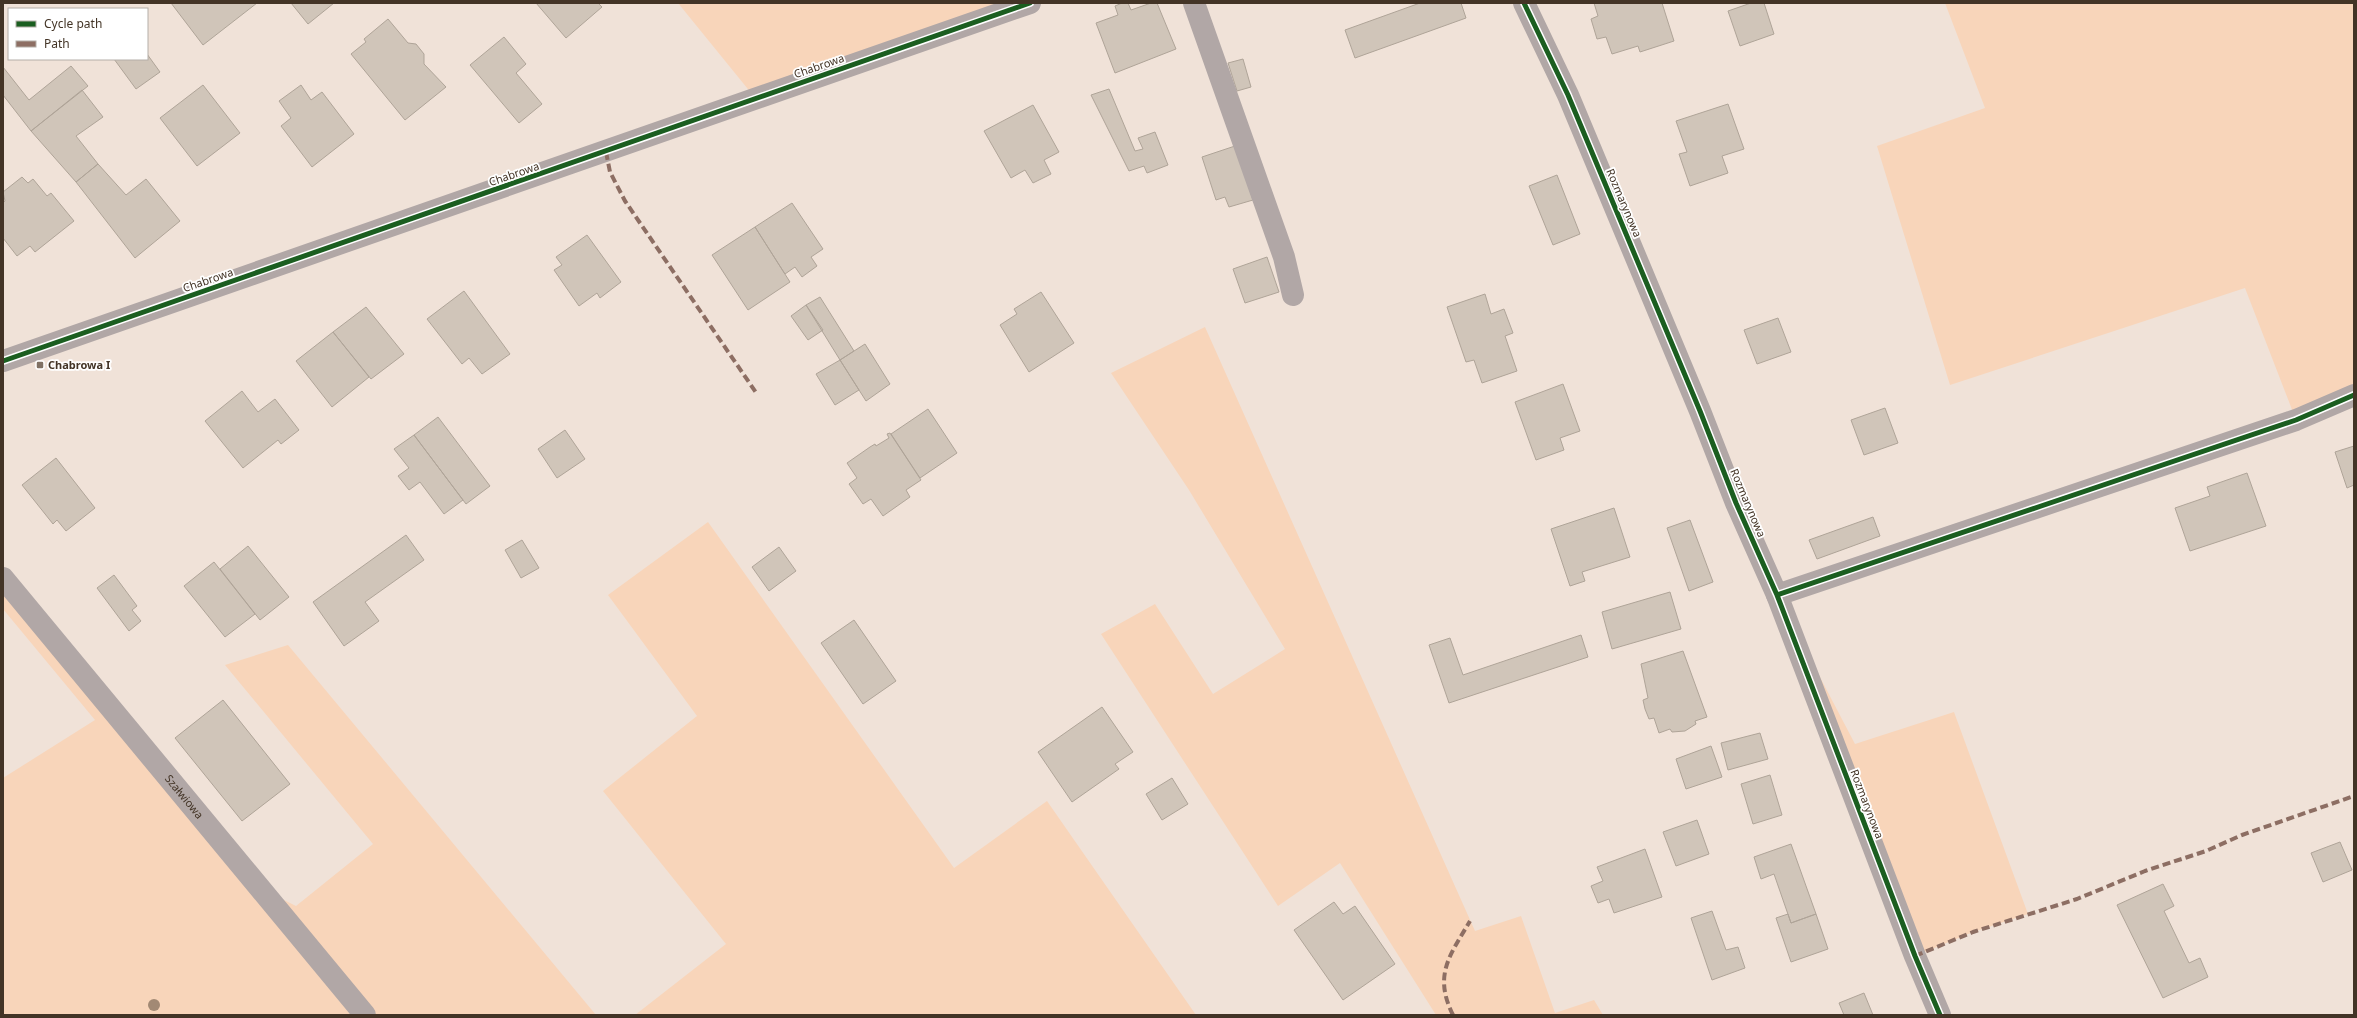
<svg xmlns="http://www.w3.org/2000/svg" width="2357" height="1018" viewBox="0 0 2357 1018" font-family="'Noto Sans',sans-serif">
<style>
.green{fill:#f8d5ba}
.building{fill:#d0c5b9;stroke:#afa498}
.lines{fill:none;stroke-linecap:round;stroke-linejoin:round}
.minor{stroke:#b1a7a6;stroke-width:22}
.quiet{stroke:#8d6e63;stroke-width:4;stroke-dasharray:8 4;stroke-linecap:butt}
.cycleway-casing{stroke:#fff;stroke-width:8}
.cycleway{stroke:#1b5e20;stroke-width:5}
.tree{fill:#a28974}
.poi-dot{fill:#807164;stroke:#fff;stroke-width:1.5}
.labels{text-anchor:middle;stroke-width:3.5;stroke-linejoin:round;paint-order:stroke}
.street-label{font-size:11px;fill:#433426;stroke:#fff}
.poi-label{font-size:11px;font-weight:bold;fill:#433426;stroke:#fff;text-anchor:start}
</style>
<rect width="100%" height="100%" fill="#f0e2d8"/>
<path class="green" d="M678 3H1030L756 99Z
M1945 3H2354V395L2296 420 2245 288 1950 385 1877 146 1985 108Z
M1205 327 1475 931 1521 916 1555 1013 1594 1000 1603 1015H1436L1340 863 1278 906 1101 634 1155 604 1213 694 1285 649 1189 490 1111 373Z
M708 522 954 868 1047 801 1196 1015H635L726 944 603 791 697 716 608 595Z
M3 578 260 888 296 906 373 844 225 665 288 645 596 1015H3V778L95 720 3 609Z
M1777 595 1855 744 1954 712 2028 914 1973 932 1915 956Z"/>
<path class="building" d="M171 3H257L203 45Z
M291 3H334L308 24Z
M536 3H598L602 7 566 38Z
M1122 3H1128L1131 10 1151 3H1157L1176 49 1115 73 1096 23 1118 15 1115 6Z
M1420 3H1461L1466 18 1355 58 1345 30Z
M1594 3H1662L1674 41 1640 52 1638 46 1612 54 1606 37 1597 39 1591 19 1598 16Z
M1751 3H1764L1774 34 1740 46 1728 11Z
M388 19 408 43 416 44 424 54V64L446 87 405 120 351 54 366 42 364 39Z
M504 37 526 64 516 73 542 104 519 123 470 65Z
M147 54 160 72 136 89 114 59H147Z
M1243 59 1251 87 1237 91 1228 63Z
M71 66 88 86 31 131 3 95V67L29 100Z
M203 85 240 133 197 166 160 118Z
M301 85 311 100 322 92 354 134 312 167 281 126 291 118 279 101Z
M1109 89 1135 151 1143 149 1138 138 1155 132 1168 165 1147 173 1144 166 1129 171 1091 95Z
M82 90 103 117 76 136 98 164 76 182 31 131Z
M1728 104 1744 149 1722 156 1728 173 1690 186 1679 154 1687 152 1676 121Z
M1033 105 1059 152 1044 160 1051 174 1033 183 1025 170 1011 178 984 131Z
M1235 146 1253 200 1229 207 1225 197 1216 200 1202 157Z
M98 164 126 195 146 179 180 221 135 258 76 182Z
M1557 175 1580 234 1553 245 1529 186Z
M22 177 28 183 33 179 47 196 51 193 74 221 35 252 30 246 17 256 3 238V203L5 201 3 192Z
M792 203 823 249 811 257 817 266 802 277 795 267 785 274 755 227Z
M755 227 790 282 748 310 712 255Z
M587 235 621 282 600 298 597 293 579 306 554 270 562 265 556 257Z
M1267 257 1279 292 1245 303 1233 269Z
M464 291 510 354 482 374 469 358 462 364 427 319Z
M1041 292 1074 343 1029 372 1000 325 1017 314 1014 309Z
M1485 294 1491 314 1504 309 1513 333 1505 336 1517 371 1482 383 1474 360 1466 362 1447 307Z
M820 297 854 351 840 360 806 305Z
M806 305 823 330 808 340 791 316Z
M366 307 404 354 371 379 333 332Z
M1778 318 1791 352 1757 364 1744 330Z
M333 332 369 377 332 407 296 361Z
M865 344 890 384 866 401 840 360Z
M840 360 859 390 835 405 816 374Z
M1563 384 1580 431 1560 438 1564 450 1536 460 1515 402Z
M242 391 258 412 275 399 299 430 281 444 278 440 243 468 205 421Z
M1885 408 1898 443 1864 455 1851 420Z
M928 409 957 453 920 478 891 434Z
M438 417 490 486 466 504 414 435Z
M565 430 585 459 557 478 538 449Z
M890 433 921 480 906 490 910 497 883 516 871 499 863 504 849 484 857 478 847 463 870 447 875 444 876 446 889 438 887 434Z
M414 435 463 500 444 514 420 482 409 490 398 476 409 468 394 449Z
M2354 446V485L2347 488 2335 452Z
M56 458 95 508 66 531 57 520 53 524 22 485Z
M2247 473 2266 526 2190 551 2175 508 2210 496 2207 487Z
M1614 508 1630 557 1582 572 1585 581 1570 586 1551 529Z
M1873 517 1880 536 1817 559 1809 540Z
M1690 520 1713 582 1689 591 1667 528Z
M406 535 424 560 365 602 379 621 344 646 313 602Z
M522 540 539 568 521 578 505 550Z
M248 546 289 597 260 620 220 569Z
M779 547 796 571 769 591 752 567Z
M214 562 255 614 225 637 184 586Z
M114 575 137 606 132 610 141 621 129 631 97 588Z
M1670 592 1681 629 1612 649 1602 612Z
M854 620 896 681 863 704 821 643Z
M1581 635 1588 657 1449 703 1429 645 1450 638 1463 675Z
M1683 651 1707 717 1695 721 1696 724 1685 731 1672 732 1670 729 1659 733 1654 718 1649 719 1645 709 1643 700 1648 698 1641 664Z
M223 700 290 784 242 821 175 738Z
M1102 707 1133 752 1115 764 1119 769 1072 802 1038 752Z
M1760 733 1768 759 1728 770 1721 743Z
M1711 746 1722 777 1686 789 1676 759Z
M1770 775 1782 815 1753 824 1741 784Z
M1172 778 1188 804 1162 820 1146 794Z
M1697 820 1709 854 1676 866 1663 832Z
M2340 842 2352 870 2323 882 2311 853Z
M1791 844 1816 914 1791 923 1774 874 1761 879 1754 857Z
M1645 849 1662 897 1614 913 1609 899 1598 903 1591 886 1603 881 1597 867Z
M2163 884 2174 906 2164 911 2189 963 2200 958 2208 977 2163 998 2117 905Z
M1334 902 1343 914 1355 906 1395 964 1343 1000 1294 930Z
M1712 911 1726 950 1738 947 1745 968 1712 980 1691 918Z
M1788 914 1791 923 1816 914 1828 949 1791 962 1776 918Z
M1864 993 1873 1015H1844L1839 1003Z"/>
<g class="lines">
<g class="minor">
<path d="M1194 3 1284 257 1293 295"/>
<path d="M1524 3 1568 95 1700 411 1736 503 1777 595 1915 956 1940 1015"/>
<path d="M3 361 1030 3"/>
<path id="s1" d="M3 578 365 1015"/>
<path d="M1777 595 2296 420 2354 395"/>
</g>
<path class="quiet" d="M606 152 610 172 625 201 757 394
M1915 956 1973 932 2077 899 2145 871 2206 851 2242 835 2354 796
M1453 1015C1433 975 1450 955 1470 921"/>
<defs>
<path id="cycleway" d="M1524 3 1568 95 1700 411 1736 503 1777 595 1915 956 1940 1015
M3 361 1030 3
M1777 595 2296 420 2354 395"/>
</defs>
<use href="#cycleway" class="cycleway-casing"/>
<use href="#cycleway" class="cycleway"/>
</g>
<circle class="tree" cx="154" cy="1005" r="6"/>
<rect class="poi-dot" x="36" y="361" width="8" height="8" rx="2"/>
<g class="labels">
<g class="street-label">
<text transform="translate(819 66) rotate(-19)" y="4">Chabrowa</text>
<text transform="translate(514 174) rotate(-19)" y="4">Chabrowa</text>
<text transform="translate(1624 203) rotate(67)" y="4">Rozmarynowa</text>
<text transform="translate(208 280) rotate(-19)" y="4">Chabrowa</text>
<text transform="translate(1748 503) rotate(67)" y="4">Rozmarynowa</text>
<text dy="4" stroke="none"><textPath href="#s1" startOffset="284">Szałwiowa</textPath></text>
<text transform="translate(1867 804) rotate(69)" y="4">Rozmarynowa</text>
</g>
<g class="poi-label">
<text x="48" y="369">Chabrowa I</text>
</g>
</g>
<rect width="2357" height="1018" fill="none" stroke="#433426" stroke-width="8"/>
<rect x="8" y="8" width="140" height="52" fill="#ffffff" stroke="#b4aea8"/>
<rect x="16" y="21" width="20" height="6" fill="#1b5e20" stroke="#b4aea8"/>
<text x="44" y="28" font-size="12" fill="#433426">Cycle path</text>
<rect x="16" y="41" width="20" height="6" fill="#8d6e63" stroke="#b4aea8"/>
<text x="44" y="48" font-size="12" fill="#433426">Path</text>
</svg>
